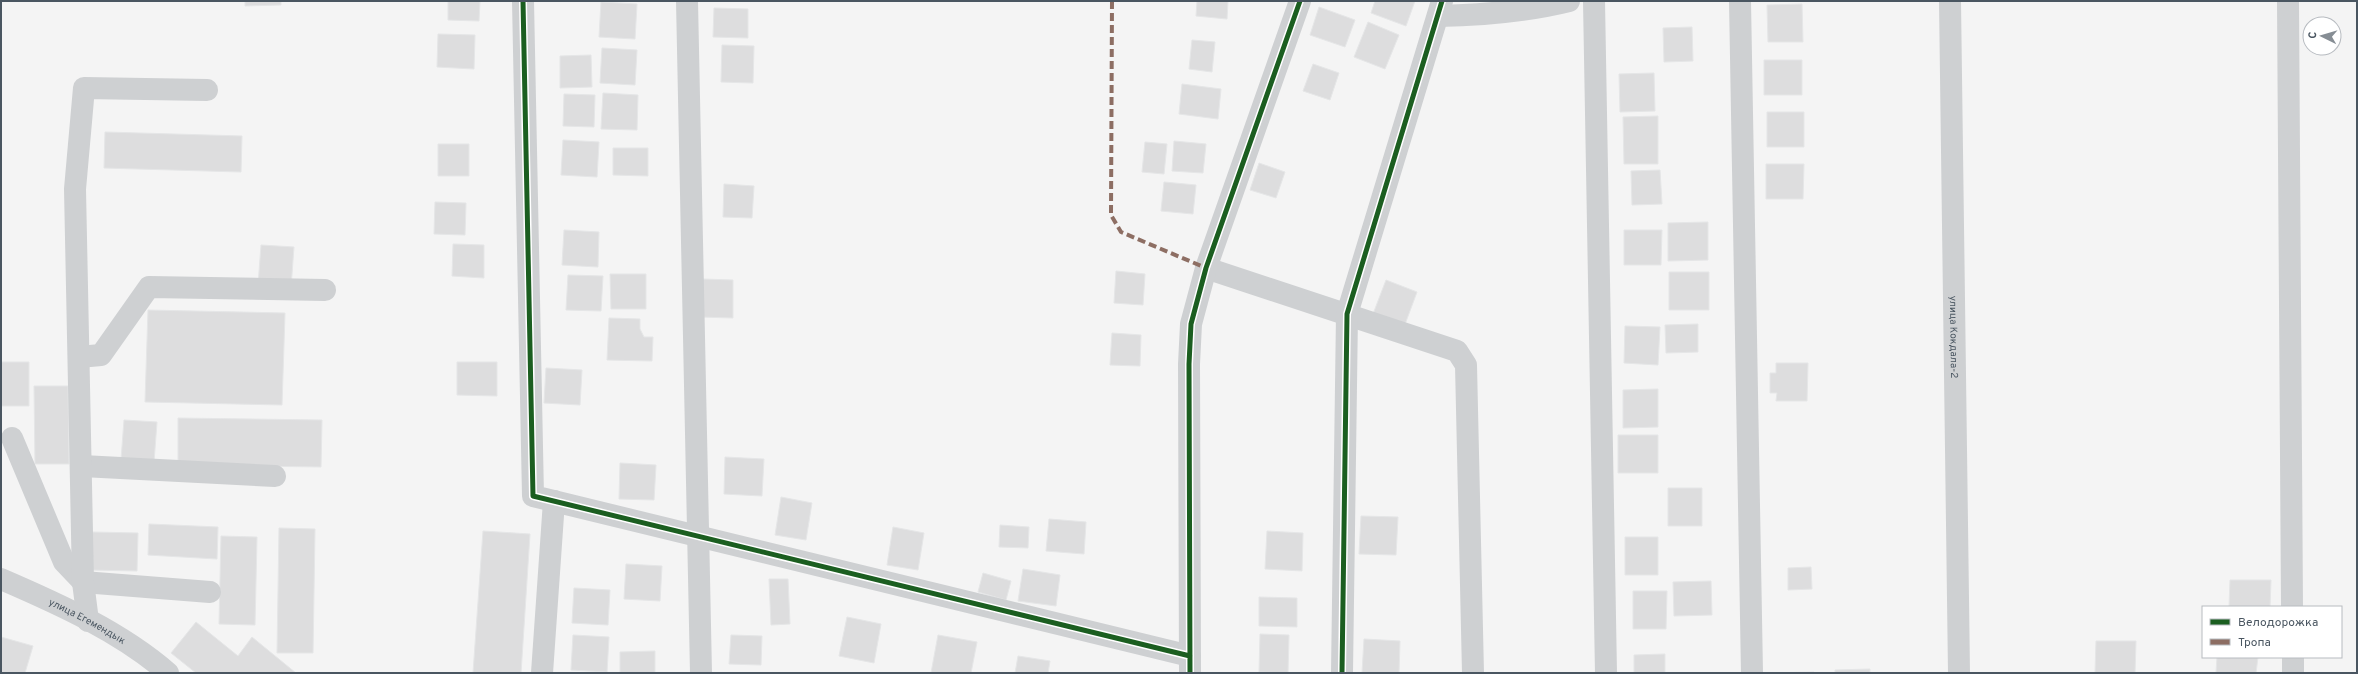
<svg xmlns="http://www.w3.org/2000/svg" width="2358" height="674" viewBox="0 0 2358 674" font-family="Overpass,sans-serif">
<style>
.building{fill:#ddddde;stroke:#e5e6e7}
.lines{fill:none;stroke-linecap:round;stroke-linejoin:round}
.minor{stroke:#ced0d2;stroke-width:22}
.quiet{stroke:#8d6e63;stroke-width:4;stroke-dasharray:8 4;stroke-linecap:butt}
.cycleway-casing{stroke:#fff;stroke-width:8}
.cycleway{stroke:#1b5e20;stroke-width:5}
.labels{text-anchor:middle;stroke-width:3.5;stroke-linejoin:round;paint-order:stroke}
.street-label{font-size:10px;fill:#4a5661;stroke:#fff}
</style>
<rect width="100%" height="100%" fill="#f4f4f4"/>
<path class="building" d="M245 1H281V5L245 6Z
M448 1H480L479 21 448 20Z
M1197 1H1228L1227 19 1196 16Z
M1375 1H1415L1406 26 1371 13Z
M601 2 637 4 635 39 599 37Z
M1802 4 1803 42H1768L1767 5Z
M1319 7 1355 20 1345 47 1310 35Z
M714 8 748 9V38L713 37Z
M1368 22 1399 35 1385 69 1354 57Z
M1692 27 1693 61 1664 62 1663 28Z
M438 34 475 35 474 69 437 67Z
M1192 40 1215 42 1212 72 1189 69Z
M722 45 754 46 753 83 721 82Z
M602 48 637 50 635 85 600 83Z
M591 55 592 87 560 88V56Z
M1764 60H1802V95H1764Z
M1313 64 1339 73 1330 100 1303 91Z
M1654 73 1655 111 1620 112 1619 74Z
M1182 84 1221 89 1218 119 1179 114Z
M603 93 638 95 637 130 601 129Z
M564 94 595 95 594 127 563 126Z
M1767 112H1804V147H1767Z
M1658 116V164H1624L1623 117Z
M105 132 242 136 241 172 104 168Z
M563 140 599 142 597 177 561 175Z
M1174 141 1206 144 1203 173 1172 171Z
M1145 142 1167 144 1164 174 1142 172Z
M438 144H469V176H438Z
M613 148H648V176L613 175Z
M1259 163 1285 172 1276 198 1250 190Z
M1766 164H1804L1803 199H1766Z
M1660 170 1662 204 1632 205 1631 171Z
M1164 182 1196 185 1193 214 1161 211Z
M724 184 754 186 752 218 723 217Z
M435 202 466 203 465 235 434 234Z
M1708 222V260L1668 261V223Z
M564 230 599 232 598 267 562 265Z
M1624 230H1662L1661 265H1624Z
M453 244 484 245V278L452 276Z
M261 245 294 247 291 288 258 285Z
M1116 271 1145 274 1143 305 1114 303Z
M1669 272H1709V310H1669Z
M610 274H646V309H611Z
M568 275 603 276 601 311 566 310Z
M702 279 733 280V318L701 317Z
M1386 280 1417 292 1404 327 1373 314Z
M148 310 285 313 282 405 145 402Z
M609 318 640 319V329L644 337H653L652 361 607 360Z
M1698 324V352L1666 353 1665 325Z
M1625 326 1660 327 1658 365 1624 363Z
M1112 333 1141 335 1140 366 1110 365Z
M1 362H29V406H1Z
M457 362H497V396L457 395Z
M1776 363H1808L1807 401H1776L1777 393H1770V373H1776Z
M546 368 582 370 580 405 544 403Z
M34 386H68L69 464H35Z
M1658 389V427L1623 428V390Z
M178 418 322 420 321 467 178 465Z
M124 420 157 422 154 462 121 460Z
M1618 435H1658V473H1618Z
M725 457 764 459 762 496 724 494Z
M620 463 656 465 654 500 619 499Z
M1668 488H1702V526H1668Z
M781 497 812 503 806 540 775 535Z
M1361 516 1398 517 1396 555 1359 554Z
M1049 519 1086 522 1084 554 1046 551Z
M149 524 218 527 217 559 148 555Z
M1000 525 1029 527 1028 548 999 547Z
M893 527 924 533 918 570 887 565Z
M279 528 315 529 313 653H277Z
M483 531 530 534 521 673H473Z
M1267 531 1303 533 1302 571 1265 569Z
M92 532 138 533 137 571 91 570Z
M221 536 257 537 255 625 219 624Z
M1625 537H1658V575H1625Z
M626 564 662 566 660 601 624 599Z
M1811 567 1812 589 1788 590V568Z
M1023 569 1060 575 1056 606 1018 601Z
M983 573 1011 581 1006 600 978 592Z
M769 579H788L790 624 771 625Z
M2230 580H2271L2270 607H2229Z
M1711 581 1712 615 1674 616 1673 582Z
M574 588 610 590 608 625 572 623Z
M1633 591H1667L1666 629H1633Z
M1259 597 1297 598V627L1259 626Z
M847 617 881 624 874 663 839 656Z
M196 622 238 656 252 637 296 673H196L171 653Z
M1260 634 1289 635 1288 673 1259 672Z
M573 635 609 637 607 672 571 670Z
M731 635 762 636 761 665 729 664Z
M938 635 977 642 971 673H931Z
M1 637 33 646 25 673H1Z
M1364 639 1400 641 1399 673H1362Z
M2096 641H2136L2135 673H2095Z
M655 651V673H620V652Z
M1665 654V673H1634V655Z
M1018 656 1050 661 1048 673H1015Z
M2217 657H2258L2256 673H2216Z
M1870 669V673H1835V670Z
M1814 672V673H1762Z"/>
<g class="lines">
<g class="minor">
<path d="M523 1 533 496 1190 656"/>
<path d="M687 1 701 673"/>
<path d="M1594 1 1606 673"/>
<path d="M1740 1 1752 673"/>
<path id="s1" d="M1950 1 1959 673"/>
<path d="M2288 1 2292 607"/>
<path d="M1438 16C1483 15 1525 12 1569 1"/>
<path d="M1206 268 1457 351 1466 365 1473 673"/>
<path d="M79 357 101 355 149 287 325 290"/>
<path d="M12 438 64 562 83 582 210 592"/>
<path d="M82 466 275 476"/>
<path id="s2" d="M1 579C59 604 121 632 168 673"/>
<path d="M88 621 83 582 75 189 84 88 207 90"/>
<path d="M2293 657V673"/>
<path d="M542 673 554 501"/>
<path d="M1190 673 1189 364 1191 324 1206 268 1300 1"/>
<path d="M1342 673 1347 314 1442 1"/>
</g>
<path class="quiet" d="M1112 1 1111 215 1121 232 1206 268"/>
<defs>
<path id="cycleway" d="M523 1 533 496 1190 656
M1190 673 1189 364 1191 324 1206 268 1300 1
M1342 673 1347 314 1442 1"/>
</defs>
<use href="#cycleway" class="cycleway-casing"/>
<use href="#cycleway" class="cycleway"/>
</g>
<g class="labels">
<g class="street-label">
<text dy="4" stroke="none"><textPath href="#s1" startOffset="336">улица Кокдала-2</textPath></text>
<text dy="4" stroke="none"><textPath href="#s2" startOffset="96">улица Егемендык</textPath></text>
</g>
</g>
<rect width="2358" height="674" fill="none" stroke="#4a5661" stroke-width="4"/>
<rect x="2202" y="606" width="140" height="52" fill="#ffffff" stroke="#b7bbc0"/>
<rect x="2210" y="619" width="20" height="6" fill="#1b5e20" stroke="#b7bbc0"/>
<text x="2238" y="626" font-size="12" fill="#4a5661">Велодорожка</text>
<rect x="2210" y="639" width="20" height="6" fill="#8d6e63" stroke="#b7bbc0"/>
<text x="2238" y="646" font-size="12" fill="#4a5661">Тропа</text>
<g transform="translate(2322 36) rotate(275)"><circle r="19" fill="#ffffff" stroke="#b7bbc0"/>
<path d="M0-3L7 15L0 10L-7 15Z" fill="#868d94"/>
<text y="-6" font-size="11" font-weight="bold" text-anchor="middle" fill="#4a5661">С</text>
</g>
</svg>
